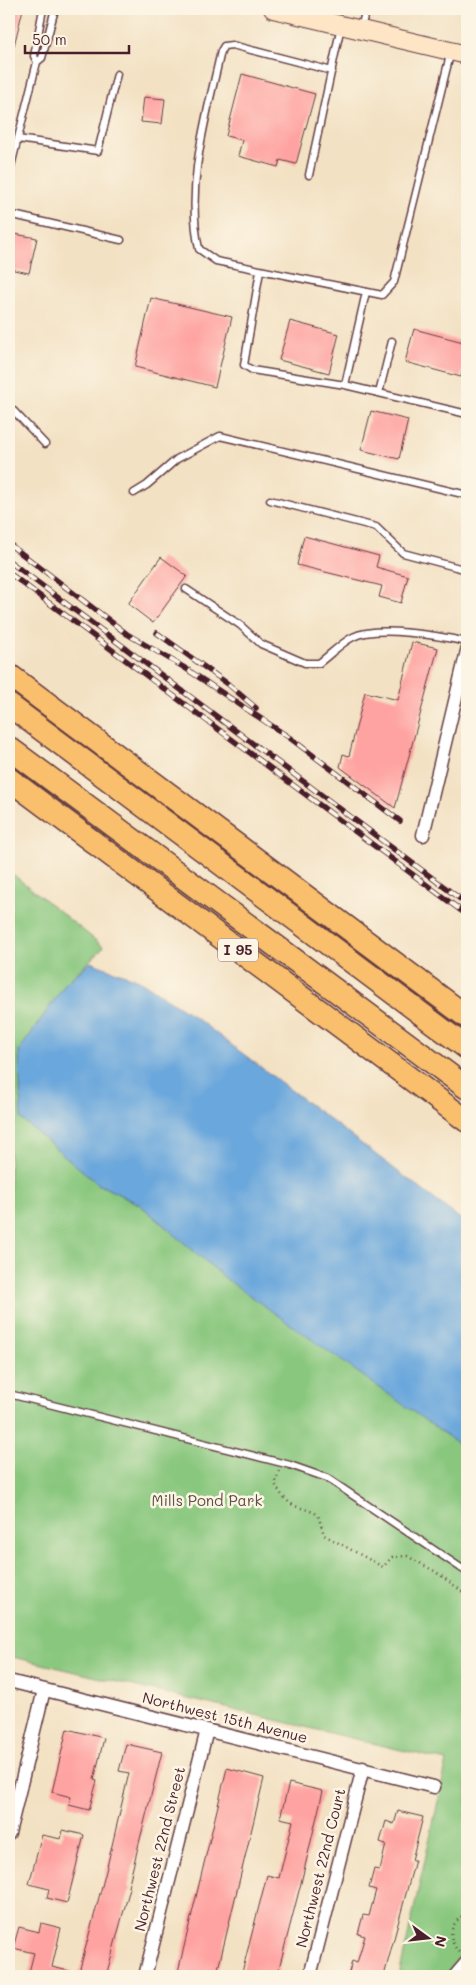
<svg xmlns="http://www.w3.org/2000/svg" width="476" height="1985" viewBox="0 0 476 1985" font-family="Mali,sans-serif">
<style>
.green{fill:#89c77e;stroke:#6a7354}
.water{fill:#6ba7dc;stroke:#5a6384}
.building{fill:#fea3a1}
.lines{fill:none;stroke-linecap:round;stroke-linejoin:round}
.lane-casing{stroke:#633c42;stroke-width:9}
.street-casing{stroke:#633c42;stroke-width:15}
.secondary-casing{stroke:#633c42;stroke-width:20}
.highway-casing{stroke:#633c42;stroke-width:25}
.path{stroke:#633c42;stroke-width:2.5;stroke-dasharray:1 4;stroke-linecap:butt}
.lane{stroke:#fff;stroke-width:6}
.street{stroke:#fff;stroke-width:12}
.secondary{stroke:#fde5c5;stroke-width:18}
.highway{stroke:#f9bf6d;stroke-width:22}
.rail-casing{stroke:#4a1f2b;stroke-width:5.5}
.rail{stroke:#fcf5e5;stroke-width:4;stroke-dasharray:11;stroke-linecap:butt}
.labels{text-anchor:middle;stroke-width:5;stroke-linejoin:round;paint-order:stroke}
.shield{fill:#fcf5e5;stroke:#7f5f63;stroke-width:1}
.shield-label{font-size:14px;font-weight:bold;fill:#4a1f2b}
.park-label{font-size:15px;fill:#5d5144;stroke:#fcf5e5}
.street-label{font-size:15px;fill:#4a1f2b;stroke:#fcf5e5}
</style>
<rect width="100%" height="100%" fill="#fcf5e5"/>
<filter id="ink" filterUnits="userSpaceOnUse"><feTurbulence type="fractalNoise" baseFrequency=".02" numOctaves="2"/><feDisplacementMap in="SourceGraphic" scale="10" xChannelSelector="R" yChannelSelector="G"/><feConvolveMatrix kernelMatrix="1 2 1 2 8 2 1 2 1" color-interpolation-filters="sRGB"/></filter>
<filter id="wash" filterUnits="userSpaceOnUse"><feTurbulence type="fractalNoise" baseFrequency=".0096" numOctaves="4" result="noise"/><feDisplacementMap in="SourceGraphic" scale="20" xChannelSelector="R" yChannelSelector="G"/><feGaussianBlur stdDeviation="1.12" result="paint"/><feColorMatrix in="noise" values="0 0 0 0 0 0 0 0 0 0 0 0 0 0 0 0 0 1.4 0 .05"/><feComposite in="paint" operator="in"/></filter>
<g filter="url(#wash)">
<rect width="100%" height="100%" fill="#f3e1c3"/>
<path class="green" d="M10 872 104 947 66 983 98 1184 139 1204 467 1449V1976H399L447 1761 9 1656Z"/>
<path class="water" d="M90 962 139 980 192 1015 467 1224V1450L225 1278 139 1204 98 1184 21 1119 19 1051 66 983Z"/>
<g id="blocks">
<path class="building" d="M9 9H23L13 50H9Z
M242 74 315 94 296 164 280 160 278 167 238 156 242 140 226 136Z
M144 97 165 99 162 124 141 122Z
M9 233 37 238 29 273 9 269Z
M151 298 232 317 215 387 135 367Z
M290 321 339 334 329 373 279 360Z
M414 329 467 343V355L461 377 405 362Z
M371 411 408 420 399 459 361 450Z
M304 536 379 556 376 567 408 576 401 603 379 597 382 586 297 565Z
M161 557 187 576 153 623 128 604Z
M412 642 438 648 395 808 340 767 343 754 349 756 365 692 398 700Z
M67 1729 104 1738 94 1780 97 1781 89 1810 69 1805 71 1797 52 1792Z
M126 1744 162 1752 128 1887 130 1888 106 1976H78L106 1871 129 1773 119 1771Z
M227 1768 264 1778 220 1961 216 1976H177Z
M289 1783 323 1791 301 1883 277 1976H241L267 1875 279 1878 293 1821 280 1818Z
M398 1811 423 1817 412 1860H415L384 1976H348L352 1961 357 1963 365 1936 358 1934 363 1915 369 1916 376 1890 369 1888 374 1869 380 1870 386 1844 380 1842 386 1821 394 1824Z
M63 1830 84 1835 67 1903 47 1898 49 1889 29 1884 42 1835 61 1839Z
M41 1923 61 1928 52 1967 73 1972V1976H28L34 1953 13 1948 19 1927 39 1932Z"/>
</g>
</g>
<g filter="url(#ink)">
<use href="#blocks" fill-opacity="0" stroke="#633c42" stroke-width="1"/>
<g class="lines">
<defs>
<path id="lane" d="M43 9 34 56 37 62 42 58 55 9
M361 28 366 9
M332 71 232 45 224 46 221 51C207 115 185 184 199 249L216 261 382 295 394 282 451 51
M18 139 98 151 117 74
M9 174 37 62
M309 175 341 26
M9 214 121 240
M260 271 244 365 252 370 345 385
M366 292 345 385 467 414
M379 393 392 341
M9 406 45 444
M134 493 147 485 177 459 220 436 467 495
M270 500 376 527 403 553 467 570
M186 589 240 625 261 644 305 663H319C330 655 341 643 353 637 376 625 441 636 467 642
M9 1394 290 1465 327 1478 467 1572"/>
<path id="street" d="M423 835 467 651
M9 1681 434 1787
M9 1833 44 1690
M145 1976 207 1730
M310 1976 363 1768
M455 1976 467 1962"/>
<path id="secondary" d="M273 9 467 55"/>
<path id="highway" d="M9 675 467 1017
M9 705 467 1048
M9 748 467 1088
M9 779 467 1121"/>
</defs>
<use href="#lane" class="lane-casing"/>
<use href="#street" class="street-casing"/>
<use href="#secondary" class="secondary-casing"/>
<use href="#highway" class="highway-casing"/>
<path class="path" d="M279 1471 275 1484C280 1493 285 1501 295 1506 303 1509 311 1510 318 1515L324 1535 383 1567 392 1557 407 1556 436 1572 467 1595
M459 1952C446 1938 450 1922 467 1913"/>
<use href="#lane" class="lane"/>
<use href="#street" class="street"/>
<use href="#secondary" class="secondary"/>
<use href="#highway" class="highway"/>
<defs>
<path id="rail" d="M9 544 127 634 185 668 290 738 400 821
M9 561 467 904
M9 573 467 915
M157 633 228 684 256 708"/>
</defs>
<use href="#rail" class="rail-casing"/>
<use href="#rail" class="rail"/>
</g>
</g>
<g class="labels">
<rect class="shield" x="218" y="938.5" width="40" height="23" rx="4"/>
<g class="shield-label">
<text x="238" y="955">I 95</text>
</g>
<g class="park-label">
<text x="207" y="1506">Mills Pond Park</text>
</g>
<g class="street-label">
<text transform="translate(225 1718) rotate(14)" y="5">Northwest 15th Avenue</text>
<text transform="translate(160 1849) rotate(-76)" y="5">Northwest 22nd Street</text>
<text transform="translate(321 1868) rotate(-76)" y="5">Northwest 22nd Court</text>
</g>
</g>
<rect width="476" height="1985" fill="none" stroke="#fcf5e5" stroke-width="30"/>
<g transform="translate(428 1938) rotate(105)" stroke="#fcf5e5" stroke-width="4" paint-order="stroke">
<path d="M0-4L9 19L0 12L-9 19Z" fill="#4a1f2b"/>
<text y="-8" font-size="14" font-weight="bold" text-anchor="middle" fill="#4a1f2b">N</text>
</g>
<path d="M25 45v8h104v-8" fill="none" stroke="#4a1f2b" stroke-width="2.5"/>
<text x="32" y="45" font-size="15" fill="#4a1f2b" stroke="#fcf5e5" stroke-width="4" paint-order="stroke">50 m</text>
</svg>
